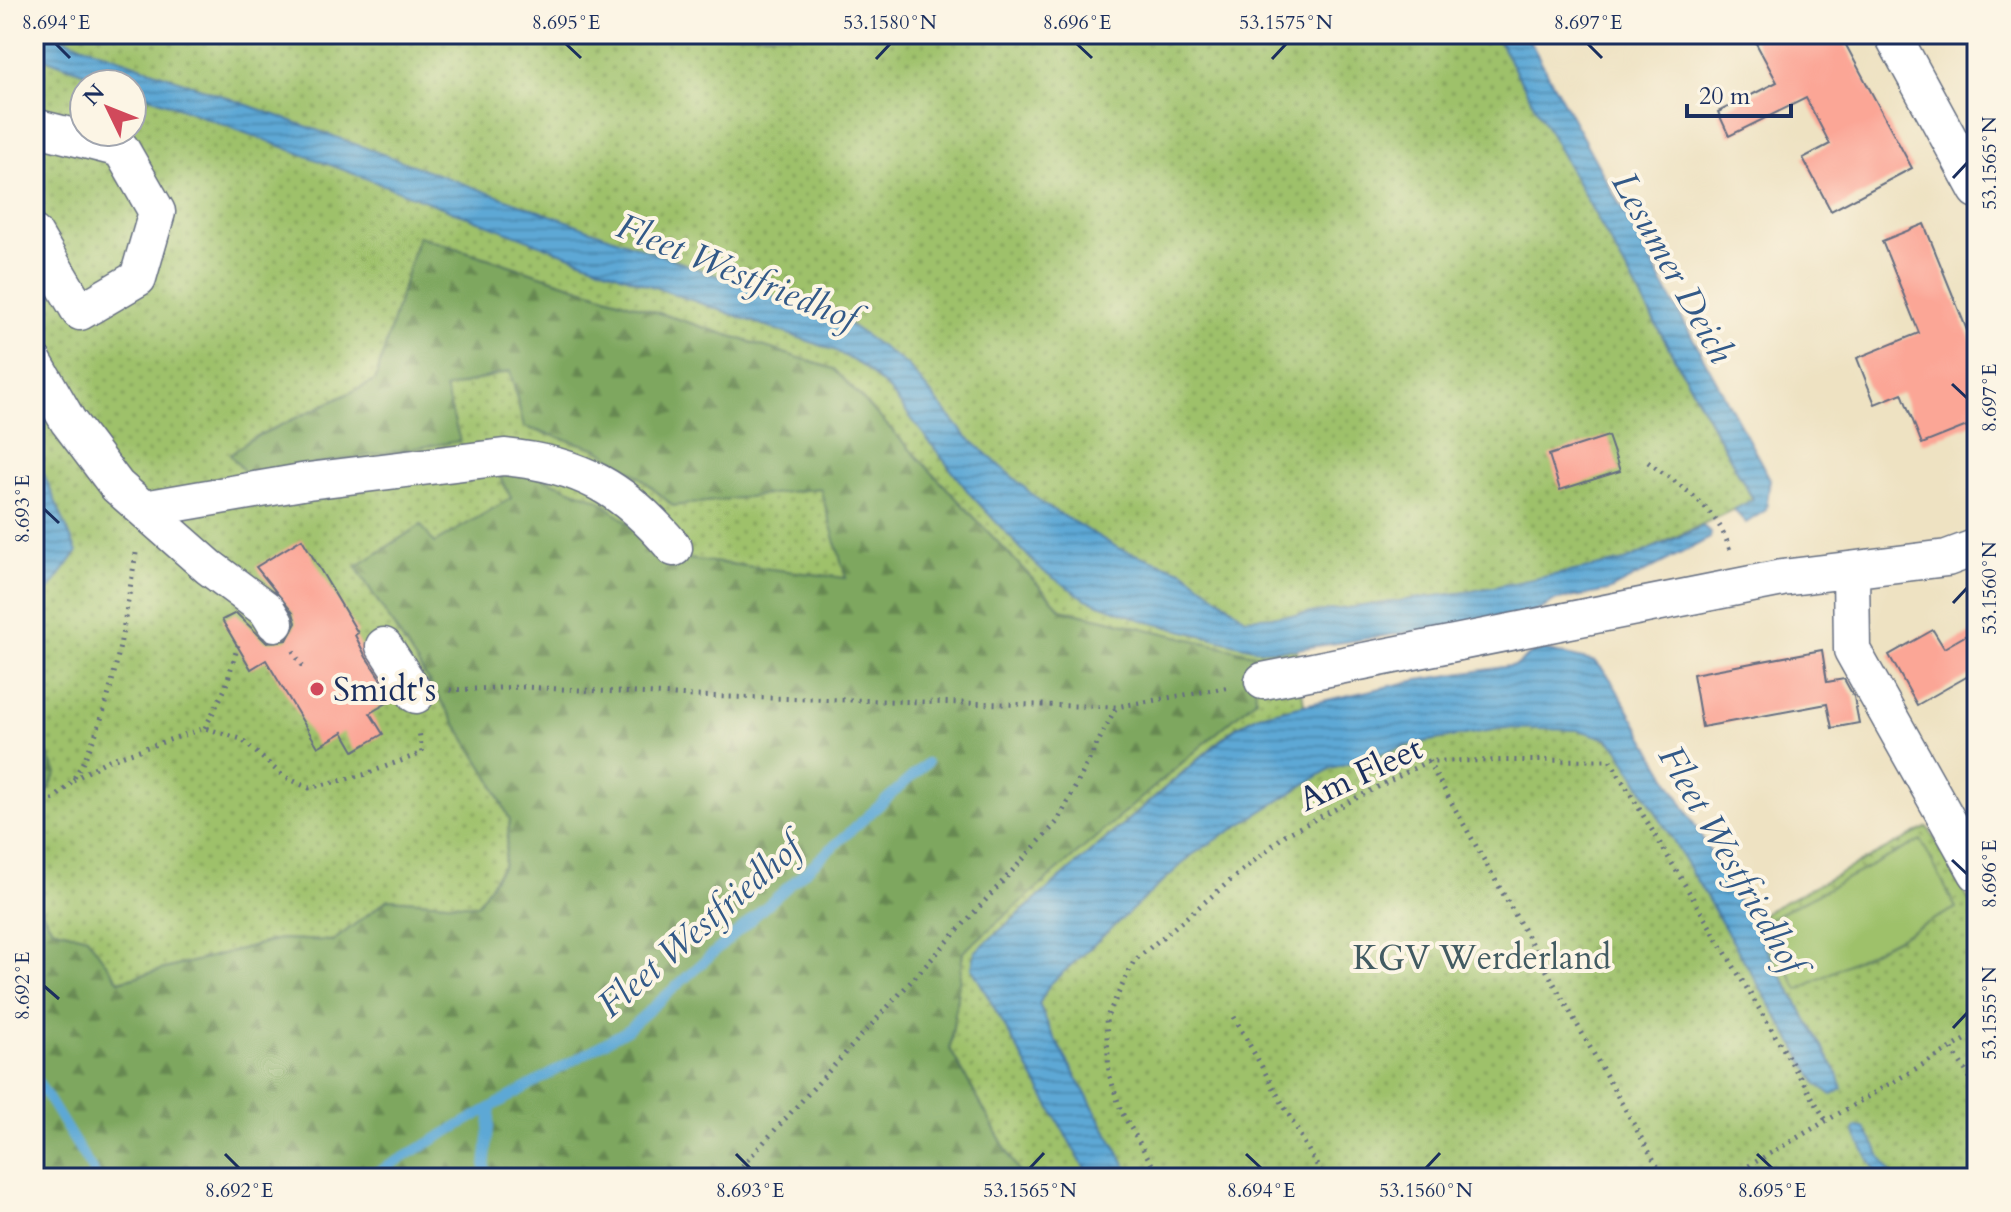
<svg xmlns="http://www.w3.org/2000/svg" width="2011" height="1212" viewBox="0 0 2011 1212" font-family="Cardo,serif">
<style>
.grass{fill:url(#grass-dots);stroke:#5c7864;stroke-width:2}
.forest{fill:url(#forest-firs);stroke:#4c6b5e;stroke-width:2}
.park{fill:#9ec16a;stroke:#5c7864;stroke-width:2}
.water{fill:url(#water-rules);stroke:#3c6c9a;stroke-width:2}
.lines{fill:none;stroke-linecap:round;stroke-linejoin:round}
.stream{stroke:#5da8d5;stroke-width:10}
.building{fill:#fba696}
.minor-casing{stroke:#656e81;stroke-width:39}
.path{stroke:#656e81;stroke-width:5;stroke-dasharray:2 6;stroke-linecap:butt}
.minor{stroke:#fff;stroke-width:36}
.ticks{fill:none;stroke:#1b2f5e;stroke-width:3}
.poi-dot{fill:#d1495b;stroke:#fcf5e5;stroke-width:3}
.labels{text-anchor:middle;stroke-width:8;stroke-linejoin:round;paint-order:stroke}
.poi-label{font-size:34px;fill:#1b2f5e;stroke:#fcf5e5;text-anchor:start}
.street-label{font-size:34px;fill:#1b2f5e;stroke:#fcf5e5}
.park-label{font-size:34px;fill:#425b62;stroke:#fcf5e5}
.water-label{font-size:36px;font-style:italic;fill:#325988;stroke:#fcf5e5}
.neatline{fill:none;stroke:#1b2f5e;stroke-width:3}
.ticks-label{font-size:20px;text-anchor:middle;fill:#1b2f5e}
</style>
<defs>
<pattern id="grass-dots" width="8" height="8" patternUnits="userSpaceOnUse" patternTransform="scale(2)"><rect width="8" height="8" fill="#9ec16a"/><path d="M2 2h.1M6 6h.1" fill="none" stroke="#809d5a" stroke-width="1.8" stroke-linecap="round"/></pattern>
<pattern id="forest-firs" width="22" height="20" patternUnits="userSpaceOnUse" patternTransform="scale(2)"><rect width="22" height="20" fill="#7ea75e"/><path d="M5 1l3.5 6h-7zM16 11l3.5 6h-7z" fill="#668851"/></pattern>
<pattern id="water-rules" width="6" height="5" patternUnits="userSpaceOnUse" patternTransform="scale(2)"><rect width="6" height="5" fill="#5da8d5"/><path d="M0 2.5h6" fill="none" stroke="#4c89b0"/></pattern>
</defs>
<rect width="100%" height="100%" fill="#fcf5e5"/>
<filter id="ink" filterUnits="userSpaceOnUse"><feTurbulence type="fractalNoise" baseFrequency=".0125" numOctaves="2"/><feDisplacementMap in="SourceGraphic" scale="16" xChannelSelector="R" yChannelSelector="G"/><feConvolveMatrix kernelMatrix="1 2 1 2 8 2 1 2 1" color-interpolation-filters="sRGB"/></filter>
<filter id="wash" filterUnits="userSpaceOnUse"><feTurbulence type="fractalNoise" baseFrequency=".006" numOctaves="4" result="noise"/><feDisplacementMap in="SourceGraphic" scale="32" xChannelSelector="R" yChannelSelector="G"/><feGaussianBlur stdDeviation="1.8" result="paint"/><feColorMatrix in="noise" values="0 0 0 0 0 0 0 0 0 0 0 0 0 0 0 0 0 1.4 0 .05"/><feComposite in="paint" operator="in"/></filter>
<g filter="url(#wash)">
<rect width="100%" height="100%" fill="#eee2c2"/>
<path class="grass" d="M52 34H1495L1753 500 1625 561 1473 591 1296 615 1245 618 1184 571 1120 549 1043 504 966 436 907 365 847 323Z
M34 54 115 84H84V132H132V90L640 282 834 350 864 367 890 391 971 495 1040 569 1145 621 1261 650 1297 649 1304 705 1259 715 1235 727 975 952 972 968 1090 1178H1022L950 1049 963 952 1255 699 1254 654 1061 609 834 369 419 236 375 381 249 440 460 441 445 389 511 371 524 427 598 449 641 478 673 506 821 488 847 579 671 557 499 475 512 498 433 544 421 525 356 567 490 778 510 820 504 864 477 905 388 899 333 941 279 939 118 981 87 938 52 928 34 899V817L57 773 44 748 34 747Z
M1504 728C1541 729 1589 721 1618 748L1818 1085 1839 1076 1750 920 1928 827 1977 915V1178H1133L1051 1032 1039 1004 1049 985 1192 855 1331 768 1417 743Z"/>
<path class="forest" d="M418 236 834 369 1061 609 1254 654 1256 699 963 952 950 1049 1022 1178H34V899L52 928 87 937 119 981 279 939 333 941 388 899 477 905 504 864 510 820 490 778 356 567 421 525 434 543 511 498 499 474 524 471 599 500 671 557 846 578 820 488 673 506 641 478 598 449 524 427 510 371 445 389 460 441 247 475 230 455 249 440 375 381Z
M34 747 44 748 57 773 34 817Z"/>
<path class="park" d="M1921 840 1956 908 1798 990 1763 922Z"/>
<path class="water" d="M34 34H52L847 323 907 365 966 436 1043 504 1120 549 1184 571 1245 618 1296 615 1473 591 1625 561 1703 526 1711 533 1710 538 1608 591 1553 601 1542 609 1511 617 1297 649 1261 650 1145 621 1086 599 1040 569 971 495 890 391 864 367 834 350 640 282 132 90V84H115L34 54Z
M1495 34H1526L1770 479 1766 510 1746 523 1734 510 1753 499Z
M34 451 77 552 34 611Z
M1544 650 1596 662 1610 678 1839 1076 1842 1089 1832 1095 1818 1085 1618 748 1608 739 1579 730 1504 728 1417 743 1331 768 1192 855 1049 985 1039 1004 1051 1032 1133 1178H1090L972 968 975 952 1235 728 1259 715 1418 680 1517 665 1532 653Z
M1856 1127 1865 1128 1893 1178H1879L1854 1132Z"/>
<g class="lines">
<path class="stream" d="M34 1075 97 1178
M367 1178 627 1030 927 763
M484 1178 491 1107"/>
</g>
<g id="blocks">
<path class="building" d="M1751 34H1840L1912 168 1831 211 1803 158 1830 144 1806 98 1729 136 1718 112 1777 82Z
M1924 224 1977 355V422L1922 444 1902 393 1875 404 1857 358 1919 333 1882 241Z
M1608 436 1620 471 1560 490 1549 455Z
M302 539 358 633 355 635 366 657 394 699 370 713 383 734 354 751 343 732 318 747 266 660 251 669 222 620 236 613 266 642 287 640 296 623 293 613 256 567Z
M1977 629V671L1917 705 1889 655 1933 630 1944 648Z
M1822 650 1827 682 1844 679 1854 697 1859 723 1832 728 1827 704 1702 727 1693 674Z"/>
</g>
</g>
<g filter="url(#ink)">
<use href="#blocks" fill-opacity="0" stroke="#656e81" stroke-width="2"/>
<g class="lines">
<defs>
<path id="minor" d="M1892 34 1977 190
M34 127 121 149 157 212 138 278 80 312 34 234
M34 362 68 421 117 486 209 567 267 610 275 623
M144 509 308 481 504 457C581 464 625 489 674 548
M1851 570 1852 650 1977 873
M384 646 416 695
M1263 681 1782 578 1947 558 1977 547"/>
</defs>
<use href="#minor" class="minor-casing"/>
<path class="path" d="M1648 462C1684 489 1721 509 1731 555
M293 651 304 669
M450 690 523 687 693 696 1116 707 1230 687
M205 728 225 689 238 645
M1428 761 1664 1178
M73 780 106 761 205 728 241 739 283 776 309 788 363 775 422 753 419 730
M34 816C46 804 65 792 74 778 115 711 123 624 137 548
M1234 1017 1324 1178
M1952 1049 1977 1089
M731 1178 1058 821 1116 707
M1160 1178 1121 1111 1109 1074 1106 1019 1134 961 1285 835 1428 761 1610 760 1827 1122
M1728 1178 1977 1033"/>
<use href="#minor" class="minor"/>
</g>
</g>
<path class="ticks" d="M56 44 70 58M566 44 581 58M1077 44 1092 58M1588 44 1602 58M876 59 890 44M1272 59 1286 44M1953 178 1967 163M1952 384 1967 398M44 509 59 523M1953 603 1967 588M1952 860 1967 874M44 986 59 999M1953 1028 1967 1013M225 1154 239 1168M736 1154 750 1168M1246 1154 1261 1168M1757 1154 1772 1168M1030 1168 1044 1153M1426 1168 1440 1153"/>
<circle class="poi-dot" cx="317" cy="689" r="8"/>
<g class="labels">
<g class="poi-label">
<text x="333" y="701">Smidt's</text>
</g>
<g class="street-label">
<text transform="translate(1360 773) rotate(-25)" y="12">Am Fleet</text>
</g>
<g class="park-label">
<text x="1482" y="969">KGV Werderland</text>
</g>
<g class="water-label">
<text transform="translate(1674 267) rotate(61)" y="13">Lesumer Deich</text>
<text transform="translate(738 271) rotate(22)" y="13">Fleet Westfriedhof</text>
<text transform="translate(1733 859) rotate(60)" y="13">Fleet Westfriedhof</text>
<text transform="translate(699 925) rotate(-41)" y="13">Fleet Westfriedhof</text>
</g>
</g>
<rect width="2011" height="1212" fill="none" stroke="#fcf5e5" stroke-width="88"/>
<g transform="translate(108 108) rotate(313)"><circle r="38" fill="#fcf5e5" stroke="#a2a6af" stroke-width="2"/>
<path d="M0-6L14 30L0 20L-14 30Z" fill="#d1495b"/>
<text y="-12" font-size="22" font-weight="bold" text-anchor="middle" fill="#1b2f5e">N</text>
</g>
<path d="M1687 104v12h104v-12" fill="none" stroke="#1b2f5e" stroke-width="4"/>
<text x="1699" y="104" font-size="24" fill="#1b2f5e" stroke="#fcf5e5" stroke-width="6" paint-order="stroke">20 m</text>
<rect x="44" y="44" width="1923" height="1124" class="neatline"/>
<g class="ticks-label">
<text x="56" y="29">8.694°E</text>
<text x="566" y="29">8.695°E</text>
<text x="890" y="29">53.1580°N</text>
<text x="1077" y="29">8.696°E</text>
<text x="1286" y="29">53.1575°N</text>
<text x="1588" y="29">8.697°E</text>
<text transform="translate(1989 163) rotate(-90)" y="7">53.1565°N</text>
<text transform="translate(1989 398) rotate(-90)" y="7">8.697°E</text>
<text transform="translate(22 509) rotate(-90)" y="7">8.693°E</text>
<text transform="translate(1989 588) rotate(-90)" y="7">53.1560°N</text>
<text transform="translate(1989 874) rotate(-90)" y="7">8.696°E</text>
<text transform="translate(22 986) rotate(-90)" y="7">8.692°E</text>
<text transform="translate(1989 1013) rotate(-90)" y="7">53.1555°N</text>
<text x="239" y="1197">8.692°E</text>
<text x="750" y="1197">8.693°E</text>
<text x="1030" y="1197">53.1565°N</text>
<text x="1261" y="1197">8.694°E</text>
<text x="1426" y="1197">53.1560°N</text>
<text x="1772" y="1197">8.695°E</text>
</g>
</svg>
